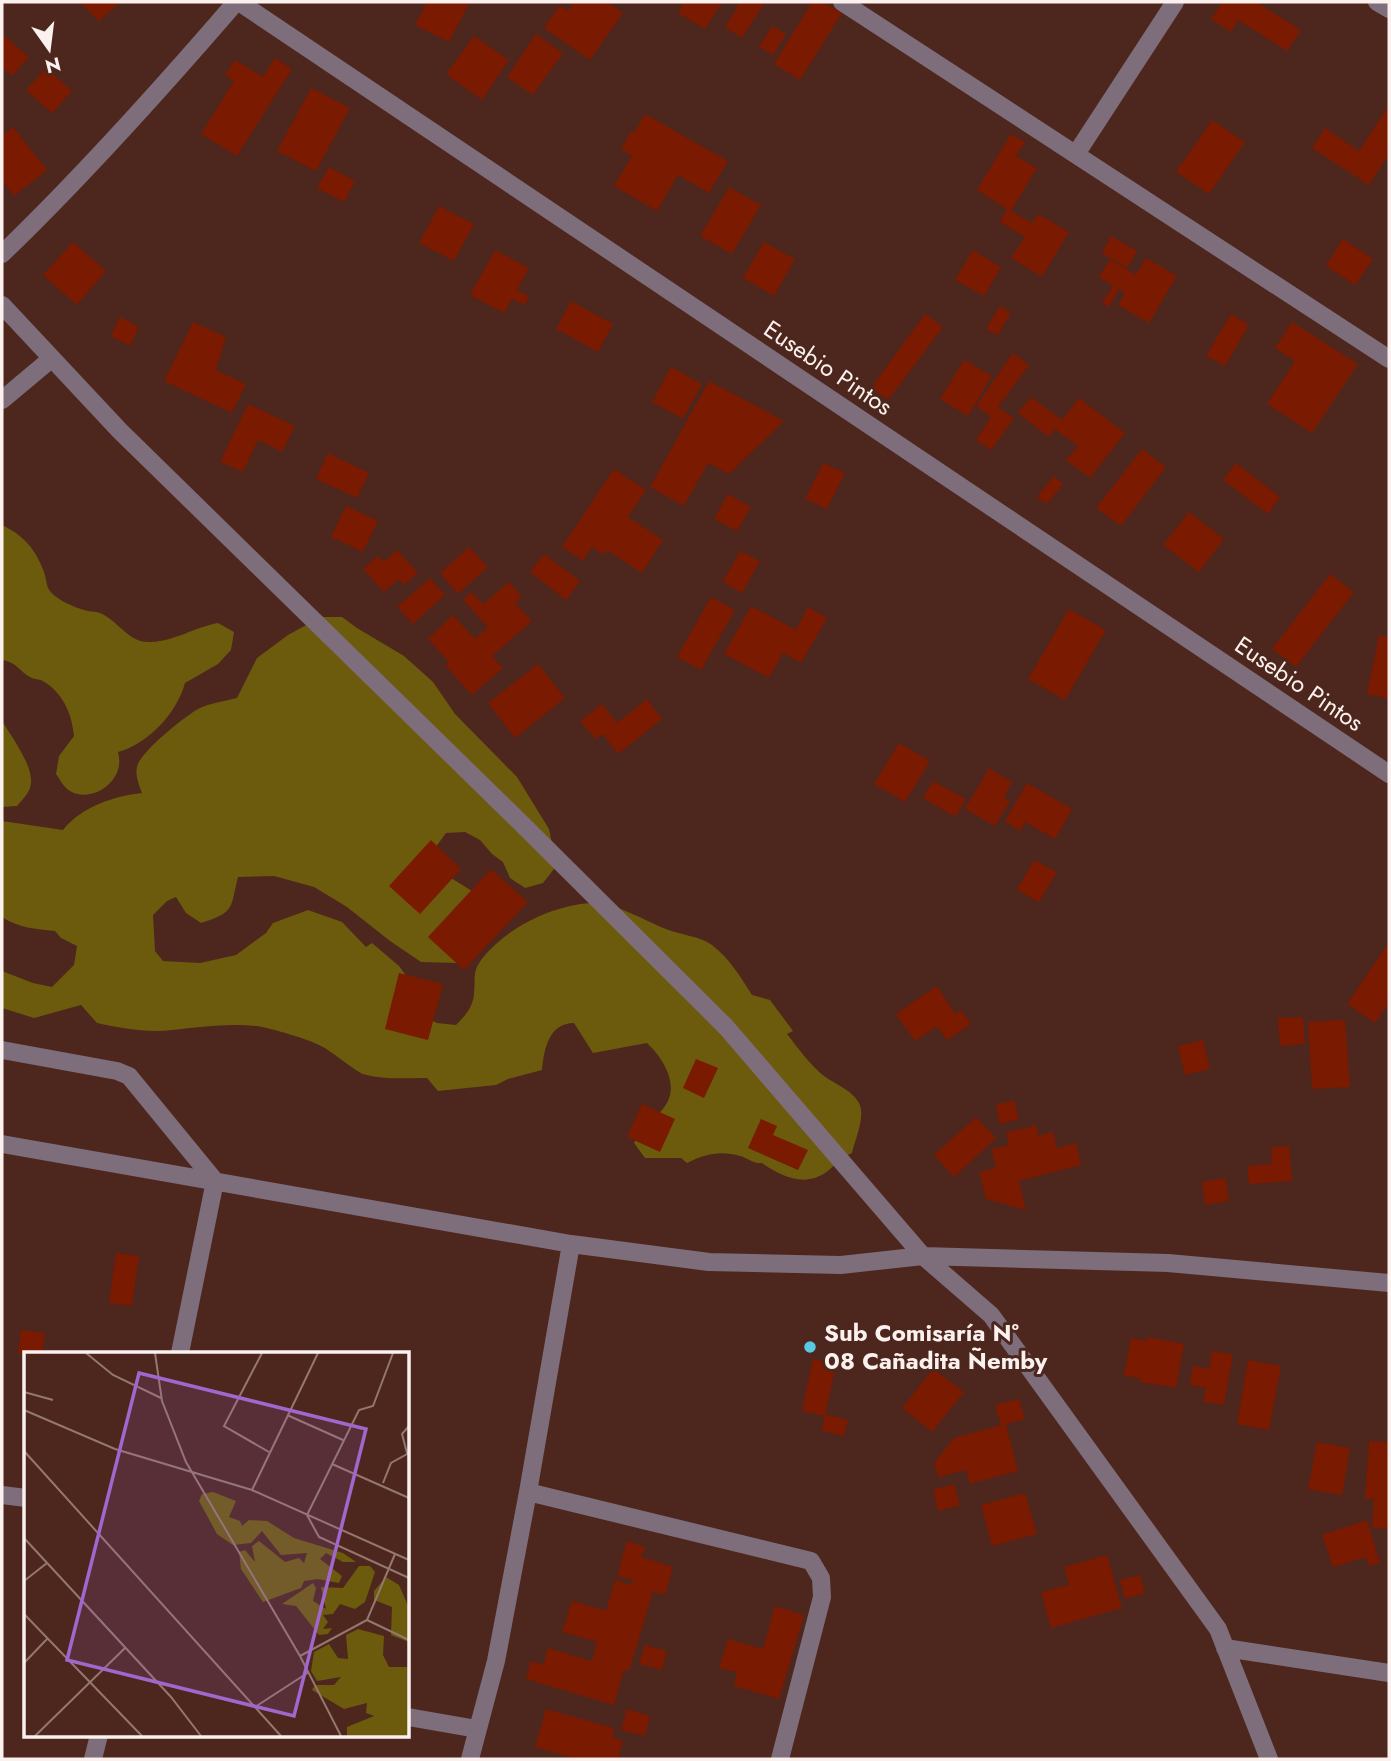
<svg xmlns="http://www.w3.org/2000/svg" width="1391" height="1761" viewBox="0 0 1391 1761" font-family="Jost,sans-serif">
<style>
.green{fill:#6c5a0d}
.building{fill:#7a1a01}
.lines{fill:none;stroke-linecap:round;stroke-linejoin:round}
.street{stroke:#7e6d7a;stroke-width:18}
.poi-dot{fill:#57c9e2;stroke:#4d261d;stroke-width:2.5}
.labels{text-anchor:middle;stroke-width:6;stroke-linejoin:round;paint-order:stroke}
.street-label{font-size:24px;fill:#fbf1ee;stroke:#4d261d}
.poi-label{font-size:24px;font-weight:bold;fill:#fbf1ee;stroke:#4d261d;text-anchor:start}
.inset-road{fill:none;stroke:#937771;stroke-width:2}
.view{fill:#a167cd;fill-opacity:0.15;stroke:#a167cd;stroke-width:3.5}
.inset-edge{fill:none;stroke:#fbf1ee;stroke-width:3.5}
</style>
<rect width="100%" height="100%" fill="#4d261d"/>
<path class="green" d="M2 525C24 536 35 548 44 572 46 577 46 583 48 588 53 598 73 607 84 610 89 612 95 611 100 613 118 620 129 644 151 642 175 641 195 627 218 623L234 632 231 650 218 664 185 683C177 713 148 744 118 752 127 783 87 807 66 788 62 784 59 778 56 774L59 756 74 736C72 713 62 691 41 680 37 679 33 679 30 677 19 671 18 663 2 660Z
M321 617H342L357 628 404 656 433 682 455 714 517 777 549 829 553 849 554 869 543 883 525 888 510 878 503 862 492 854 480 840 465 832 446 833 435 848 451 878 472 891 458 963 421 962 390 941 347 907 314 887 274 876 238 877C230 908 236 912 201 923L186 913 176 897 167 901 153 915 155 951 163 961 200 963 236 955 266 933 273 923 308 910 342 922 366 947 372 943 399 966 410 981 420 1014 437 1023 456 1025C465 1016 473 1007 474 994 476 975 471 971 486 954 511 925 558 903 596 903 617 904 646 921 666 929 680 935 700 936 712 945 730 959 740 976 752 995L770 1000 793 1031 787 1034C798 1048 810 1065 824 1076 835 1084 852 1090 859 1103 866 1116 855 1139 852 1153 843 1157 837 1163 829 1170 807 1188 783 1178 762 1163 753 1164 748 1158 740 1156 721 1150 704 1154 687 1163L681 1158H645L634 1143C643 1124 649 1124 662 1110 682 1088 664 1059 647 1043L593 1053 574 1023C549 1023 544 1049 542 1070L508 1079 496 1085 438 1091 427 1078C407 1078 383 1080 363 1074 357 1072 332 1052 323 1047 312 1040 270 1028 257 1026 229 1023 199 1027 172 1030 148 1033 120 1028 97 1023L81 1005 34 1018 2 1008V971L33 983 52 987 74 965 77 946 61 938 55 931C35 929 19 928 2 917V821L63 830C81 807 114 796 142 793 139 785 135 776 137 767 139 753 187 714 200 708 211 703 225 701 237 698L257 658 288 635Z
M2 721C11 736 37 770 30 788 28 794 21 801 17 806L2 807Z"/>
<path class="building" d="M80 2H120L99 21Z
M427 2H470L449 42 415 25Z
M574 2H607L623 13 590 60 544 28 560 5 568 11Z
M684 2H722L705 29 678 13Z
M740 2H765L742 38 725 27Z
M812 2H822L842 13 800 80 774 64Z
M1222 2H1256L1301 30 1287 51 1238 20 1231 32 1211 19Z
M772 26 786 34 773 55 759 47Z
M2 34 29 57 12 76 2 67Z
M536 34 563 53 533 95 507 77Z
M474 36 509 60 482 100 446 74Z
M275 58 292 69 237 156 201 134 234 81 225 75 235 60 263 77Z
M46 68 72 91 52 113 26 90Z
M311 88 350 108 316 171 277 151Z
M1389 105V154L1369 185 1312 148 1325 128 1359 151Z
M645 114 728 161 709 193 678 175 657 211 614 186 632 156 621 149 631 131 634 133Z
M1212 120 1245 142 1209 194 1176 172Z
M13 127 47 170 14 196 2 180V136Z
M1011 134 1025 142 1016 156 1037 168 1011 211 1032 223 1038 214 1069 232 1042 277 1011 258 1025 237 1000 222 1007 209 977 190Z
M329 167 355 181 344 202 317 188Z
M729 187 761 205 732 254 700 236Z
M439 206 474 224 454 261 419 243Z
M1111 236 1137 251 1127 268 1102 253Z
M1343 239 1373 259 1355 285 1326 266Z
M73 242 106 271 77 305 43 275Z
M764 242 795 259 774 296 743 278Z
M495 250 529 268 517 290 529 296 525 305 512 299 504 313 470 295Z
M973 250 1001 267 984 296 955 280Z
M1146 258 1177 276 1149 323 1118 305 1125 293 1119 289 1109 307 1102 303 1113 286 1099 277 1110 259 1136 275Z
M571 301 613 324 598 352 556 329Z
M1000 306 1011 313 998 335 986 329Z
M925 314 943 327 888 400 871 388Z
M1231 314 1249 325 1225 366 1206 356Z
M120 317 139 327 130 346 111 336Z
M193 322 226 337 216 370 246 384 232 413 164 381Z
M1292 322 1358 364 1312 433 1267 404 1295 361 1275 348Z
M1013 353 1029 365 998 407 1014 418 991 450 976 440 991 417 976 406Z
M964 360 992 376 968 416 940 399Z
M671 367 702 384 683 419 652 402Z
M709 381 784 421 729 474 708 463 684 506 650 487Z
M1031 397 1062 420 1079 398 1125 433 1090 478 1066 460 1078 446 1055 429 1049 437 1018 413Z
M248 404 295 426 282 452 258 440 243 472 220 462Z
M1142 449 1166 467 1121 526 1096 508Z
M328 453 369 473 357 498 316 479Z
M823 463 845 473 827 509 805 499Z
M1236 463 1280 497 1268 514 1223 480Z
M614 469 646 490 628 517 663 540 642 573 607 550 604 555 592 547 583 561 562 547Z
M1054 476 1063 484 1047 504 1037 497Z
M728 494 751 507 737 531 714 519Z
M346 506 378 521 363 552 331 537Z
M1189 512 1224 539 1199 572 1163 545Z
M469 547 488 567 458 594 440 573Z
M397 550 418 573 404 585 399 579 384 592 363 569 378 556 384 562Z
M740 551 760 561 742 593 723 582Z
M544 554 580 581 566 600 530 572Z
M1330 574 1354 592 1296 667 1272 649Z
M430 578 445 595 413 624 397 607Z
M509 582 522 597 515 603 532 621 492 656 503 668 472 695 445 665 449 662 428 639 453 615 475 639 488 627 463 600 471 592 483 604Z
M711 597 735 610 701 670 677 657Z
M751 606 796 630 808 607 827 618 801 663 783 653 769 678 724 654Z
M1069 609 1106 630 1065 700 1028 679Z
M1379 635 1389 637V699L1367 694Z
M538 664 565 698 515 738 488 703Z
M647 699 662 719 618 754 603 734 595 739 580 721 602 704 617 723Z
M899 743 930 761 905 802 874 784Z
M989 768 1012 782 1004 798 1010 801 995 826 965 809Z
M933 781 966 799 955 817 923 798Z
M1027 783 1072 809 1055 839 1025 822 1020 831 1005 821Z
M431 840 461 869 420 914 389 886Z
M1034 860 1057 872 1039 902 1017 890Z
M491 869 528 902 464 970 428 937Z
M1389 942V1002L1375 1023 1347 1004Z
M399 973 443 984 428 1040 385 1029Z
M937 986 955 1014 961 1010 971 1024 947 1040 937 1026 915 1041 896 1014Z
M1303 1017 1305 1044 1280 1046 1278 1018Z
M1345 1020 1350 1087 1312 1089 1308 1022Z
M1203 1040 1210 1069 1185 1075 1178 1046Z
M696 1059 718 1068 704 1098 683 1088Z
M1014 1100 1019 1119 1000 1124 996 1105Z
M642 1104 675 1119 660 1152 627 1137Z
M976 1117 996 1138 954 1177 934 1155Z
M761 1119 777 1126 773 1135 808 1150 798 1170 748 1148Z
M1036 1125 1039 1136 1053 1132 1057 1148 1076 1143 1081 1165 1019 1181 1026 1210 986 1199 979 1172 996 1168 991 1149 1009 1145 1006 1133Z
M1289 1146 1292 1181 1249 1184 1247 1166 1272 1164 1271 1147Z
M1225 1178 1229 1201 1205 1205 1202 1182Z
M116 1253 139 1256 132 1306 109 1303Z
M21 1330 45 1333 42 1353 18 1354Z
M1147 1337 1184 1344 1176 1388 1140 1382V1378L1124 1376 1131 1338 1147 1341Z
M1212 1351 1233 1355 1224 1405 1203 1402 1206 1388 1190 1385 1193 1366 1209 1369Z
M813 1359 836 1364 825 1416 802 1411Z
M1248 1360 1281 1366 1269 1430 1237 1424Z
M933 1369 964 1392 932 1432 902 1408Z
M1019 1399 1025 1419 1006 1424 1018 1471 970 1484 966 1470 938 1477 934 1463 954 1438 1001 1425 995 1405Z
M825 1414 848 1420 844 1436 822 1431Z
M1369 1441 1389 1442V1529L1372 1528 1374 1499H1365Z
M1317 1442 1350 1448 1342 1495 1308 1489Z
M954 1484 960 1505 938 1511 933 1490Z
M1025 1493 1037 1534 992 1546 981 1505Z
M1367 1520 1380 1563 1369 1566 1366 1557 1333 1567 1322 1535Z
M627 1541 645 1547 641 1557 673 1567 665 1595 653 1591 629 1672 624 1670 614 1705 526 1679 531 1661 543 1665 548 1648 592 1661 597 1642 562 1632 572 1601 606 1611 615 1580 632 1585 633 1580 617 1576Z
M1107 1555 1122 1608 1051 1628 1041 1592 1069 1585 1064 1567Z
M1140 1575 1145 1593 1125 1599 1120 1580Z
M775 1606 804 1615 779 1699 734 1686 737 1672 719 1668 728 1639 763 1649Z
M645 1645 667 1651 662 1670 639 1664Z
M546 1709 614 1728 612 1737 623 1741 618 1759H577L535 1747Z
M627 1709 650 1716 645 1736 621 1730Z"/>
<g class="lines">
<path class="street" d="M239 2 1389 774
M842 2 1389 359
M1377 2 1389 9
M1076 154 1175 2
M2 254C85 174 161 89 236 2
M2 305 120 431 524 826 726 1027 923 1256 991 1315 1218 1629 1269 1759
M2 400 51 359
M2 1050 117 1071 129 1076 215 1181 180 1353
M2 1144 571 1244 709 1262 841 1265 923 1256 1168 1263 1389 1283
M528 1492 811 1561 821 1578 822 1597 780 1759
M2 1495 26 1498
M1225 1648 1389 1673
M408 1717 477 1729
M93 1759 99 1735
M470 1759 496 1661 528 1492 571 1244"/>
</g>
<circle class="poi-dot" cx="810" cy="1347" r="7"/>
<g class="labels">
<g class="street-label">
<text transform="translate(828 368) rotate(34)" y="8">Eusebio Pintos</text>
<text transform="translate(1299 684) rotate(34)" y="8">Eusebio Pintos</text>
</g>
<g class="poi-label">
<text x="824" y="1341">Sub Comisaría N°<tspan x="824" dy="28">08 Cañadita Ñemby</tspan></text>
</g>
</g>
<g transform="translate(24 1352)">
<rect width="385" height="385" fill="#4d261d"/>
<path d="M189 140 212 149 205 165 216 169 218 174 225 168 243 169 270 186 319 201 332 210H319L302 201 296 207 318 224 315 231 294 227 280 229 277 236 239 250 217 217 215 200 221 198 231 210 228 194 235 189 261 210 275 206 280 211 283 201 257 203 238 179 227 191 209 193 193 182 175 149 178 142ZM335 214H346L351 220 341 250 331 257 316 252 309 262 299 263 304 270 299 277 308 276 304 282 295 283 272 254 258 252 289 231 292 236 289 249 302 257 297 235 319 236ZM362 225 375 233 385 256V290L367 283 368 255 350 248V239ZM334 277 360 284 359 303 365 315H385V384H323V375L350 364 342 361 343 351 320 357 288 338 291 333H310L317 325 293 329 287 319 290 300 305 292 314 306 324 307 322 283Z" fill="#6c5a0d"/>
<path class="inset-road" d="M62 1 89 23 137 46M131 1 138 49 162 110 276 304 317 384M238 1 200 74 245 100M369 1 349 54 335 58 283 163 295 185 385 226M0 40 29 48M0 58 91 97 228 138 385 208M263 63 319 88M0 99 257 384M383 101 378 82 385 74M308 112 385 146M359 131 367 111 385 101M228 138 294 1M0 186 147 345 177 384M0 229 23 211M0 262 118 384M343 268 385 288M276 304 343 268 371 202M0 311 24 286M231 355 285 320M11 384 101 296"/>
<path class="view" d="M115 21 342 77 270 364 43 308Z"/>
<rect width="385" height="385" class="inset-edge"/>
</g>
<rect width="1391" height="1761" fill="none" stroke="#fbf1ee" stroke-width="7"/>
<g transform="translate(49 49) rotate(166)" stroke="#4d261d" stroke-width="5" paint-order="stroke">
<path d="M0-5L12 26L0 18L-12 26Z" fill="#fbf1ee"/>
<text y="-10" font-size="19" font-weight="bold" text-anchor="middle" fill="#fbf1ee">N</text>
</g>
</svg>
